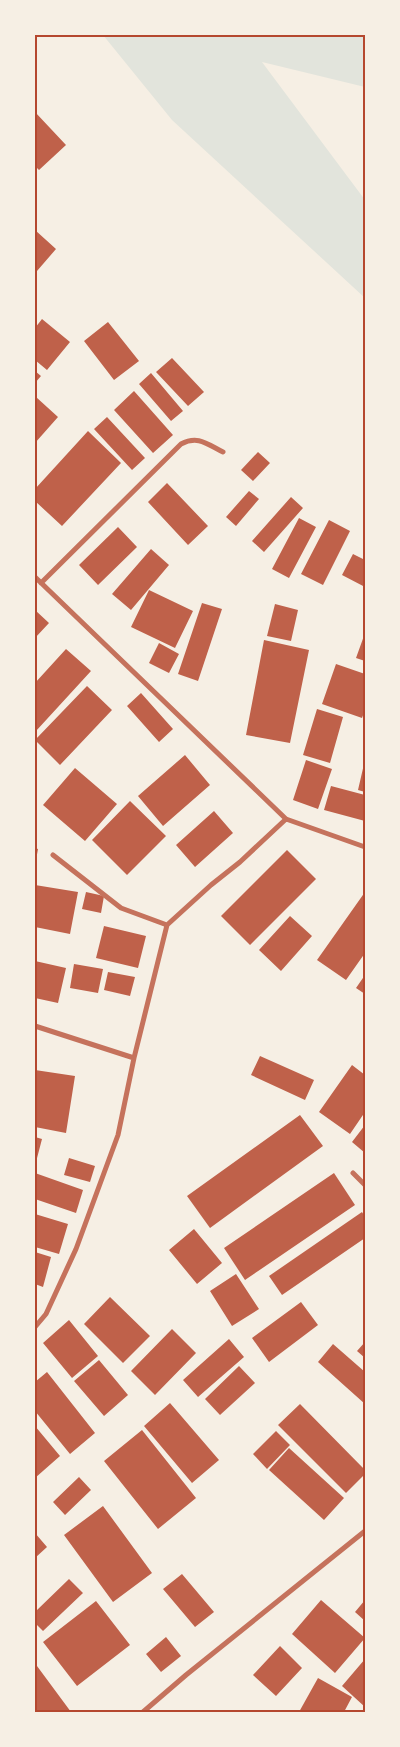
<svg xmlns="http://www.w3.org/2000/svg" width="400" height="1747" viewBox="0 0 400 1747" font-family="'Alegreya Sans',sans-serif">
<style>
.green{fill:#e2e4dc}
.building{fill:#bf614a}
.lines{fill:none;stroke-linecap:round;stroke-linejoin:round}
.minor{stroke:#c5725c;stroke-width:5}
.neatline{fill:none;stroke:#b5482f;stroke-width:2}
</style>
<rect width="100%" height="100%" fill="#f6efe4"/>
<path class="green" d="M103 35H365V87L262 62 365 200V298L172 120Z"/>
<path class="building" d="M35 112 66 145 39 170 35 166Z
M35 230 56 249 37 271 35 270Z
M42 319 70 342 47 370 35 360V328Z
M108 322 139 361 114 380 84 341Z
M172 358 204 392 188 406 156 372Z
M35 371 41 376 35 383Z
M151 373 183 411 171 421 139 384Z
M134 391 173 435 153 453 114 410Z
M36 397 58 417 35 443V398Z
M107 417 145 458 132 470 94 429Z
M88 431 121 463 62 526 35 501V489Z
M258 452 270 463 253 481 241 470Z
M167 483 208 526 188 545 148 502Z
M249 491 259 499 236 526 226 517Z
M291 497 303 508 264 552 252 541Z
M299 518 316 527 289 578 272 569Z
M329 520 350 531 323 585 301 574Z
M118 527 137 547 98 585 79 565Z
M151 549 169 565 131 610 112 594Z
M353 554 365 560V587L342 575Z
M149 590 193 611 175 648 131 627Z
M202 603 222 609 198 681 178 674Z
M275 604 298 610 291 641 267 636Z
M35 610 49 623 35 638Z
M365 633V661L356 658Z
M264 640 309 650 290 743 246 735Z
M159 643 179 654 169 673 149 663Z
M66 649 91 671 36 731 35 683Z
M336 664 365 674V710L362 718 322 704Z
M87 686 112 710 60 765 35 740Z
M141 693 173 729 159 742 127 706Z
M317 709 343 717 330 763 303 755Z
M185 755 210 785 163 826 138 796Z
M306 760 332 769 318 809 293 800Z
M364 764H365V792L358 790Z
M75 768 117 804 85 841 43 805Z
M331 786 365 795V821L324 810Z
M130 801 166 836 127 875 92 840Z
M214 811 233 833 195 867 176 845Z
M35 848 38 849 36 860H35Z
M287 850 316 879 250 945 221 916Z
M35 885 78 892 70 934 35 927Z
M86 892 104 896 101 913 82 909Z
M365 892V953L346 980 317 960Z
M290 916 312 936 281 971 259 950Z
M104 926 146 936 138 968 96 958Z
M35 961 66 968 58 1003 35 998Z
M74 964 103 969 98 993 70 988Z
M108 972 135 977 130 996 104 990Z
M365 975V994L356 988Z
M260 1056 314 1080 305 1100 251 1075Z
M352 1065 365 1075V1112L350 1134 319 1112Z
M35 1070 75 1076 66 1133 35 1127Z
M300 1115 323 1146 210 1228 187 1196Z
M365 1125V1153L352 1142Z
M35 1137 42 1139 36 1162H35Z
M69 1158 95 1166 90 1182 64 1175Z
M35 1173 83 1190 76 1213 35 1199Z
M334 1173 355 1205 245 1280 224 1248Z
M362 1212 365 1217V1238L282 1295 269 1276Z
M35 1214 68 1224 59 1254 35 1247Z
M194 1229 222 1263 197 1284 169 1250Z
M35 1252 51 1257 43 1287 35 1284Z
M236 1274 259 1309 232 1326 210 1291Z
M110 1297 150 1336 123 1363 84 1324Z
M301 1302 318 1325 269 1362 252 1338Z
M69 1320 98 1356 72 1378 43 1343Z
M172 1329 196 1353 155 1395 131 1371Z
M229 1339 244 1357 198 1397 183 1380Z
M365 1342V1358L357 1351Z
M333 1344 365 1372V1404L318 1362Z
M99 1360 128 1395 104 1416 74 1381Z
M239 1366 255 1383 220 1415 205 1399Z
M47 1372 95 1433 70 1454 35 1411V1382Z
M170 1403 219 1460 192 1483 144 1426Z
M300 1404 365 1470V1474L346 1493 278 1425Z
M35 1426 60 1456 35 1478Z
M142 1430 196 1498 158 1529 104 1461Z
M276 1431 290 1445 267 1469 253 1454Z
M289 1448 344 1498 324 1520 269 1470Z
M79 1477 91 1490 65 1515 53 1502Z
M103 1506 152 1573 113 1602 64 1535Z
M35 1533 47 1547 35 1558Z
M182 1574 214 1612 195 1627 163 1589Z
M69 1579 83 1593 43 1631 35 1623V1612Z
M321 1600 365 1638 335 1673 292 1634Z
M365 1600V1621L355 1612Z
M96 1601 130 1645 77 1686 43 1642Z
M166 1637 181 1656 161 1672 146 1654Z
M280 1646 302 1668 276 1696 253 1675Z
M365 1659V1707L342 1686Z
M37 1666 71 1712H35V1667Z
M318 1678 352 1697 344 1712H299Z"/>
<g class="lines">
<path class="minor" d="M35 577 286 819 365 847
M41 583 181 444C198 435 207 444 223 452
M53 855 121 908 167 925
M35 1026 134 1058
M353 1173 365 1185
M35 1327 46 1314 76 1249 118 1135 134 1058 167 925 211 885 240 862 286 819
M143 1712 186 1675 365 1531"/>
</g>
<rect width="400" height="1747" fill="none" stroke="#f6efe4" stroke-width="72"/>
<rect x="36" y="36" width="328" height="1675" class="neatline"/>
</svg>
